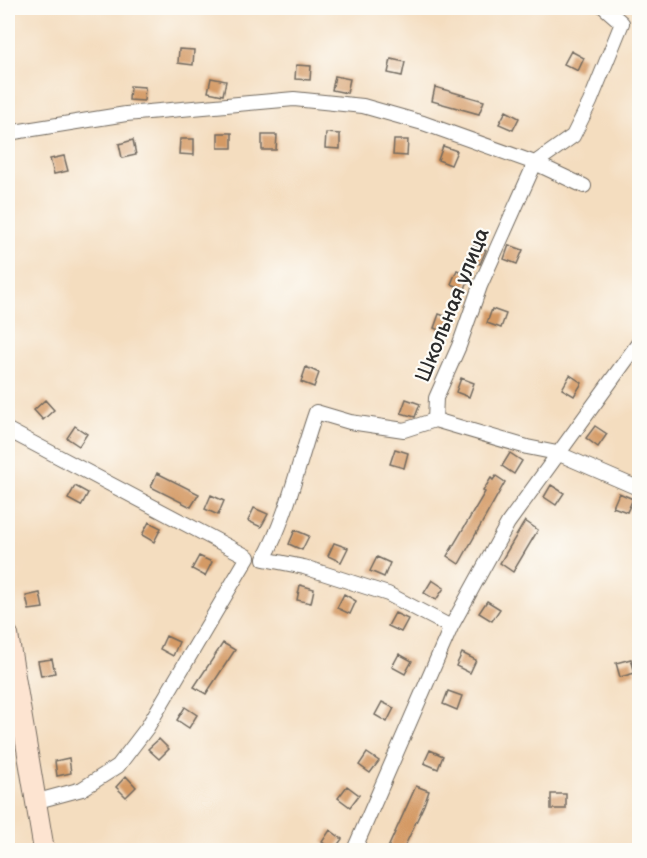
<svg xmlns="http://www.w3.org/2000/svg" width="647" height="858" viewBox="0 0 647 858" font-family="'Balsamiq Sans',sans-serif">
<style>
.building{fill:#d49a65}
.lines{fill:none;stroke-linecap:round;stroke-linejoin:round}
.street-casing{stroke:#71695f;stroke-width:16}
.secondary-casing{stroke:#71695f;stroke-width:22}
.street{stroke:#fff;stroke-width:14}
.secondary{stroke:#fde4d1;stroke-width:20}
.labels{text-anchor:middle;stroke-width:4.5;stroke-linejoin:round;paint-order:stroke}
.street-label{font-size:21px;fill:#2b2b2b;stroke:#fdfcf7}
</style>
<rect width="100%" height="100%" fill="#fdfcf7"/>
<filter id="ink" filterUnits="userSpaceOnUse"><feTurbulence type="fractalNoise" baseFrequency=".0167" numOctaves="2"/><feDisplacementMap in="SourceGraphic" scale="12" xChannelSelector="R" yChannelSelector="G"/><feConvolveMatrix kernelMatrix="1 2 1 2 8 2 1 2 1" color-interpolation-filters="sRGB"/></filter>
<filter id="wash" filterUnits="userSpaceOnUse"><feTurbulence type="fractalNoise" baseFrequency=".008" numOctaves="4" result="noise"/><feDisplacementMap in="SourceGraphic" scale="24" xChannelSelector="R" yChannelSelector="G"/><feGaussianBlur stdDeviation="1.35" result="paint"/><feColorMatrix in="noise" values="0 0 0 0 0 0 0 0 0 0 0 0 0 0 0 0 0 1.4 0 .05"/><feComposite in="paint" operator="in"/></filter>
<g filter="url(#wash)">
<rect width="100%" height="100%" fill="#f4ddbf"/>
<g id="blocks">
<path class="building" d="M179 49 194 50 193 65 178 63Z
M571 51 584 58 578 71 564 64Z
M391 59 405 62 402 76 388 73Z
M296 65 311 66 310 80 295 79Z
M335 76 350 79 347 93 332 90Z
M211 78 226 81 223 95 208 92Z
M130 86 145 87 144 101 129 100Z
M435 87 484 101 479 114 432 101Z
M506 111 519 118 513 130 499 124Z
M218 133H232V148H218Z
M326 133 340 134V149L325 148Z
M262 135H277L276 150H262Z
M180 139H194V155L179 154Z
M133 140 136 155 122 158 119 144Z
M394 140H408L407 156 393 155Z
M443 146 457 151 451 165 438 160Z
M64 156 68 171 54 174 50 159Z
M473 245 486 250 480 264 467 259Z
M509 245 523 250 517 264 504 259Z
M457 270 470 275 465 289 451 284Z
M492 309 506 314 501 328 487 323Z
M439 314 453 319 447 333 434 328Z
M306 367 319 373 314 387 301 382Z
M570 375 582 383 574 396 562 389Z
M461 378 474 383 469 397 456 392Z
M406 399 420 404 415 417 401 413Z
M45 400 54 410 43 420 34 410Z
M75 426 87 434 79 446 67 438Z
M595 426 607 434 598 447 586 438Z
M395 449 408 453 404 468 390 464Z
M510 453 522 461 514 474 502 466Z
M157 473 199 494 191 507 151 487Z
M496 476 505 482 459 564 447 556 485 492 483 491 491 478 493 480Z
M551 485 564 493 556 505 544 497Z
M75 486 88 493 81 506 68 499Z
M619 493 633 499 627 512 613 507Z
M211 495 224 501 218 515 205 509Z
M254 508 268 514 261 527 248 521Z
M525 521 538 530 513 572 500 563Z
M149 522 161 528 154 542 142 535Z
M295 530 309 536 302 550 289 544Z
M334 543 348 548 341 562 328 556Z
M199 556 212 562 205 576 192 569Z
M377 557 390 563 384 577 370 571Z
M432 580 444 588 436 600 424 593Z
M300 585 314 589 311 603 297 600Z
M40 593 43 608 29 610 26 596Z
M344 594 356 601 350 614 337 608Z
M487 601 500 609 492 621 479 613Z
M395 613 408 619 401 632 388 626Z
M166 636 179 642 173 656 160 649Z
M223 643 235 650 206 694 194 687Z
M462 653 476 660 470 673 456 666Z
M399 654 412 661 405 674 392 667Z
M52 659 55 673 41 676 38 661Z
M631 659 635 673 620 677 616 663Z
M448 691 462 696 457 710 443 704Z
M382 702 394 708 387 722 375 715Z
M185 707 197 715 189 728 177 720Z
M159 739 169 749 159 759 148 749Z
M430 750 443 756 438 769 424 763Z
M367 753 379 761 370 773 359 765Z
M69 758 71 773 57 776 55 761Z
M126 776 136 787 126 797 116 787Z
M347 786 359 795 350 807 338 798Z
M416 786 429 791 424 805 403 850H387Z
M551 794H566V809H551Z
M330 830 342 839 334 850 322 842Z"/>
</g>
</g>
<g filter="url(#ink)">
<use href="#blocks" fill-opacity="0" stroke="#71695f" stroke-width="1.5"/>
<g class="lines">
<defs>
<path id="street" d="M8 133 126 114 294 99 363 106 423 123 535 163 584 186
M435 420 527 447 557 453 640 489
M8 430 248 557 147 728 118 766 82 789 34 802
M451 627 388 594 304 567 264 559C288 515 299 460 316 412L350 422 404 430 435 420 436 398 459 346 480 286 535 163 573 136 590 102 622 23 605 8
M354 850 451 627 508 523 640 341"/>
<path id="secondary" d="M8 635 44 850"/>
</defs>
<use href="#street" class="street-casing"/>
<use href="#secondary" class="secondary-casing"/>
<use href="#street" class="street"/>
<use href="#secondary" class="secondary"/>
</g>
</g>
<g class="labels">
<g class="street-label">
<text transform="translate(452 305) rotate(-68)" y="7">Школьная улица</text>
</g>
</g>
<rect width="647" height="858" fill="none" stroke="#fdfcf7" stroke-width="30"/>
</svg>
